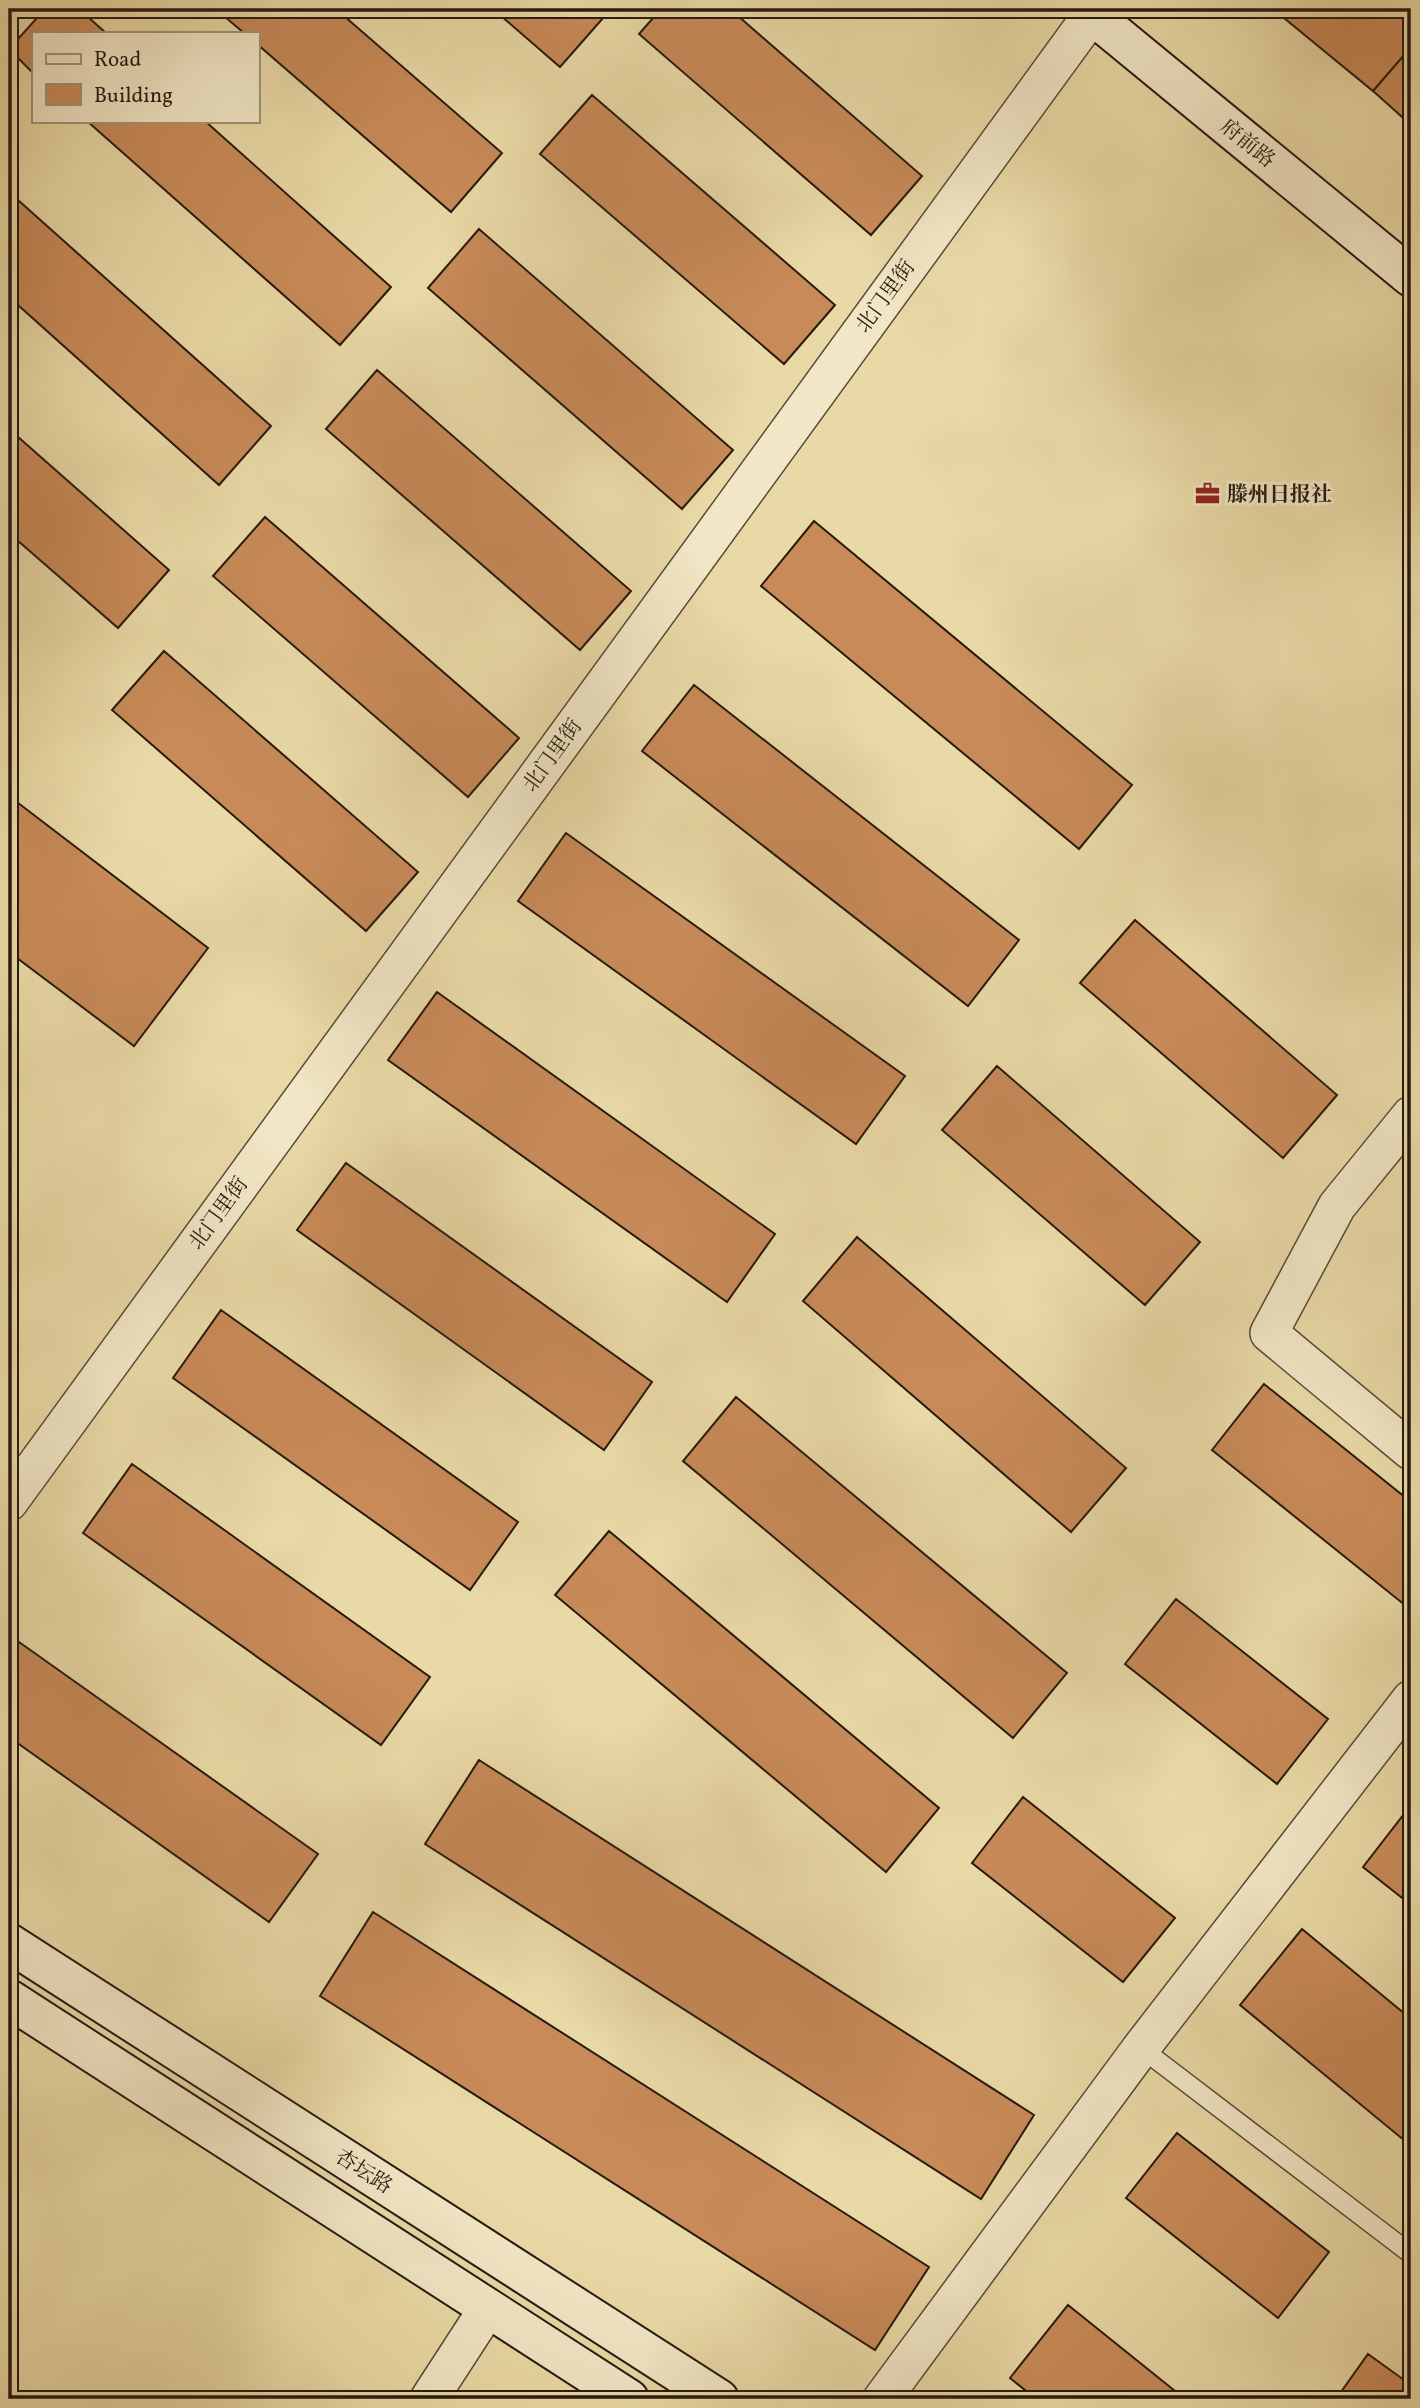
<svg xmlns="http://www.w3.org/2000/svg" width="1420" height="2408" viewBox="0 0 1420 2408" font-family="Vollkorn,'Noto Serif SC',serif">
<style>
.building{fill:#c88a59;stroke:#271a10;stroke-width:2}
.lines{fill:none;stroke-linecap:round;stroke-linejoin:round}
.service-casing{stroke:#584a36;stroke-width:21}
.minor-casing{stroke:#584a36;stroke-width:40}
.secondary-casing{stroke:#271a10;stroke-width:42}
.service{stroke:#f1e6c5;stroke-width:18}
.minor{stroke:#f1e6c5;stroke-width:37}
.secondary{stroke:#f1e6c5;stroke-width:38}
.labels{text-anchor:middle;stroke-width:6;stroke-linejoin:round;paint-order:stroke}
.street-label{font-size:21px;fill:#271a10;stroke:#f1e6c5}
.poi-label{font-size:21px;font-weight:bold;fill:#271a10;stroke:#f1e6c5;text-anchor:start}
</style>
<rect width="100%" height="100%" fill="#e9d9a6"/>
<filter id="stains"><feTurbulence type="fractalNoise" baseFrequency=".00286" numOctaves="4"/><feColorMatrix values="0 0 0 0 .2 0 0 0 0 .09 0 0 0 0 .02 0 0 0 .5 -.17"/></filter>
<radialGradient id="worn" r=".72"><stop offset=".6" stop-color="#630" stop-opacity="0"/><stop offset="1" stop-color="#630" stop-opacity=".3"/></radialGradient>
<path class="building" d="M45 9H79L106 33H33V73L9 49Z
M232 9H336L502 153 451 212 257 44V33H244L225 17Z
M493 9H611L560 67Z
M661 9H730L922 176 871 235 639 34Z
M1273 9H1411V47L1373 91Z
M1411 47V125L1373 91Z
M592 95 835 305 784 364 540 154Z
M87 121H205L391 287 340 345Z
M9 192 271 426 219 485 9 297Z
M479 229 733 450 682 509 428 288Z
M377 370 631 591 580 650 326 429Z
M9 429 169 570 118 628 9 533Z
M265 517 519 738 468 797 213 576Z
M814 521 1132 785 1079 849 761 586Z
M164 651 418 872 366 931 112 710Z
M694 685 1019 940 968 1006 642 751Z
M9 796 208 948 134 1046 9 952Z
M566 833 905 1076 856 1144 518 901Z
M1135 920 1337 1095 1283 1158 1080 983Z
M437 992 775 1234 727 1302 388 1060Z
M997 1066 1200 1242 1145 1305 942 1130Z
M346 1163 652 1382 604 1450 297 1230Z
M857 1237 1126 1468 1071 1532 803 1301Z
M221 1310 518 1522 470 1590 173 1378Z
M1264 1384 1411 1502V1610L1212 1450Z
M736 1397 1067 1673 1013 1738 683 1461Z
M132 1464 430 1677 381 1745 83 1533Z
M609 1531 939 1808 886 1872 555 1595Z
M1176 1599 1328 1719 1277 1784 1125 1664Z
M19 1642 318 1854 269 1922 9 1737V1657Z
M479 1760 1034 2115 981 2199 425 1844Z
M1023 1797 1175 1918 1123 1982 972 1863Z
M1411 1805V1905L1363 1867Z
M373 1912 929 2267 875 2350 320 1996Z
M1302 1929 1411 2019V2146L1240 2005Z
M1177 2133 1329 2252 1278 2318 1126 2198Z
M1068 2305 1185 2399H1036L1010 2378Z
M1368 2354 1411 2385V2399H1336Z"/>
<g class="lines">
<defs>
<path id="service" d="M1141 2048 1411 2254"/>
<path id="minor" d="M1411 1115 1337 1206 1269 1333 1411 1451
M9 1502 1096 9
M429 2399 488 2308
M882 2399 1141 2048 1411 1699"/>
<path id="secondary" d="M1085 9 1411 277
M9 1943 719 2399
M9 1999 629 2399"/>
</defs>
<use href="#service" class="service-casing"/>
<use href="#minor" class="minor-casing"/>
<use href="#secondary" class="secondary-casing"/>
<use href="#service" class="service"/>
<use href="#minor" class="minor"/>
<use href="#secondary" class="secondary"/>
</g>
<defs>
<symbol id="office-bare" viewBox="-9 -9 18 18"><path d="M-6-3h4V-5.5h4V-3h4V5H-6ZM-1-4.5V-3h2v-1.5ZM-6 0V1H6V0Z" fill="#8f2418" stroke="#f1e6c5" stroke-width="2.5" paint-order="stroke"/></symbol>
</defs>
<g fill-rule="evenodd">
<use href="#office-bare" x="1190" y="476" width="35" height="35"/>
</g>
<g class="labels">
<g class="street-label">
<text transform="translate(1248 143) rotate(39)" y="7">府前路</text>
<text transform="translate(885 296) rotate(-54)" y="7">北门里街</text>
<text transform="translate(552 755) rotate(-54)" y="7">北门里街</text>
<text transform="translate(218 1213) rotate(-54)" y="7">北门里街</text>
<text transform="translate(364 2171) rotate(33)" y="7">杏坛路</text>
</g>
<g class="poi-label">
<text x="1227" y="501">滕州日报社</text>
</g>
</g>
<rect width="1420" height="2408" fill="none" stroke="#e9d9a6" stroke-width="35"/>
<rect x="10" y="10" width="1399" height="2387" fill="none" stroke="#271a10" stroke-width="3.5"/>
<rect x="18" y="18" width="1385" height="2373" fill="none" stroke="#271a10" stroke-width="2"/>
<rect x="32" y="32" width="228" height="91" fill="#f1e6c5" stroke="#a0947d" stroke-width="2"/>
<rect x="46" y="54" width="35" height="10" fill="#f1e6c5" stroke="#a0947d" stroke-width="2"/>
<text x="94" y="66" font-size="21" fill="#271a10">Road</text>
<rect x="46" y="84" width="35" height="21" fill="#c88a59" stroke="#a0947d" stroke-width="2"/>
<text x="94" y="102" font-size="21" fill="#271a10">Building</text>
<rect width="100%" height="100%" filter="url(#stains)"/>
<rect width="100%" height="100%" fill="url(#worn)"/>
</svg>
